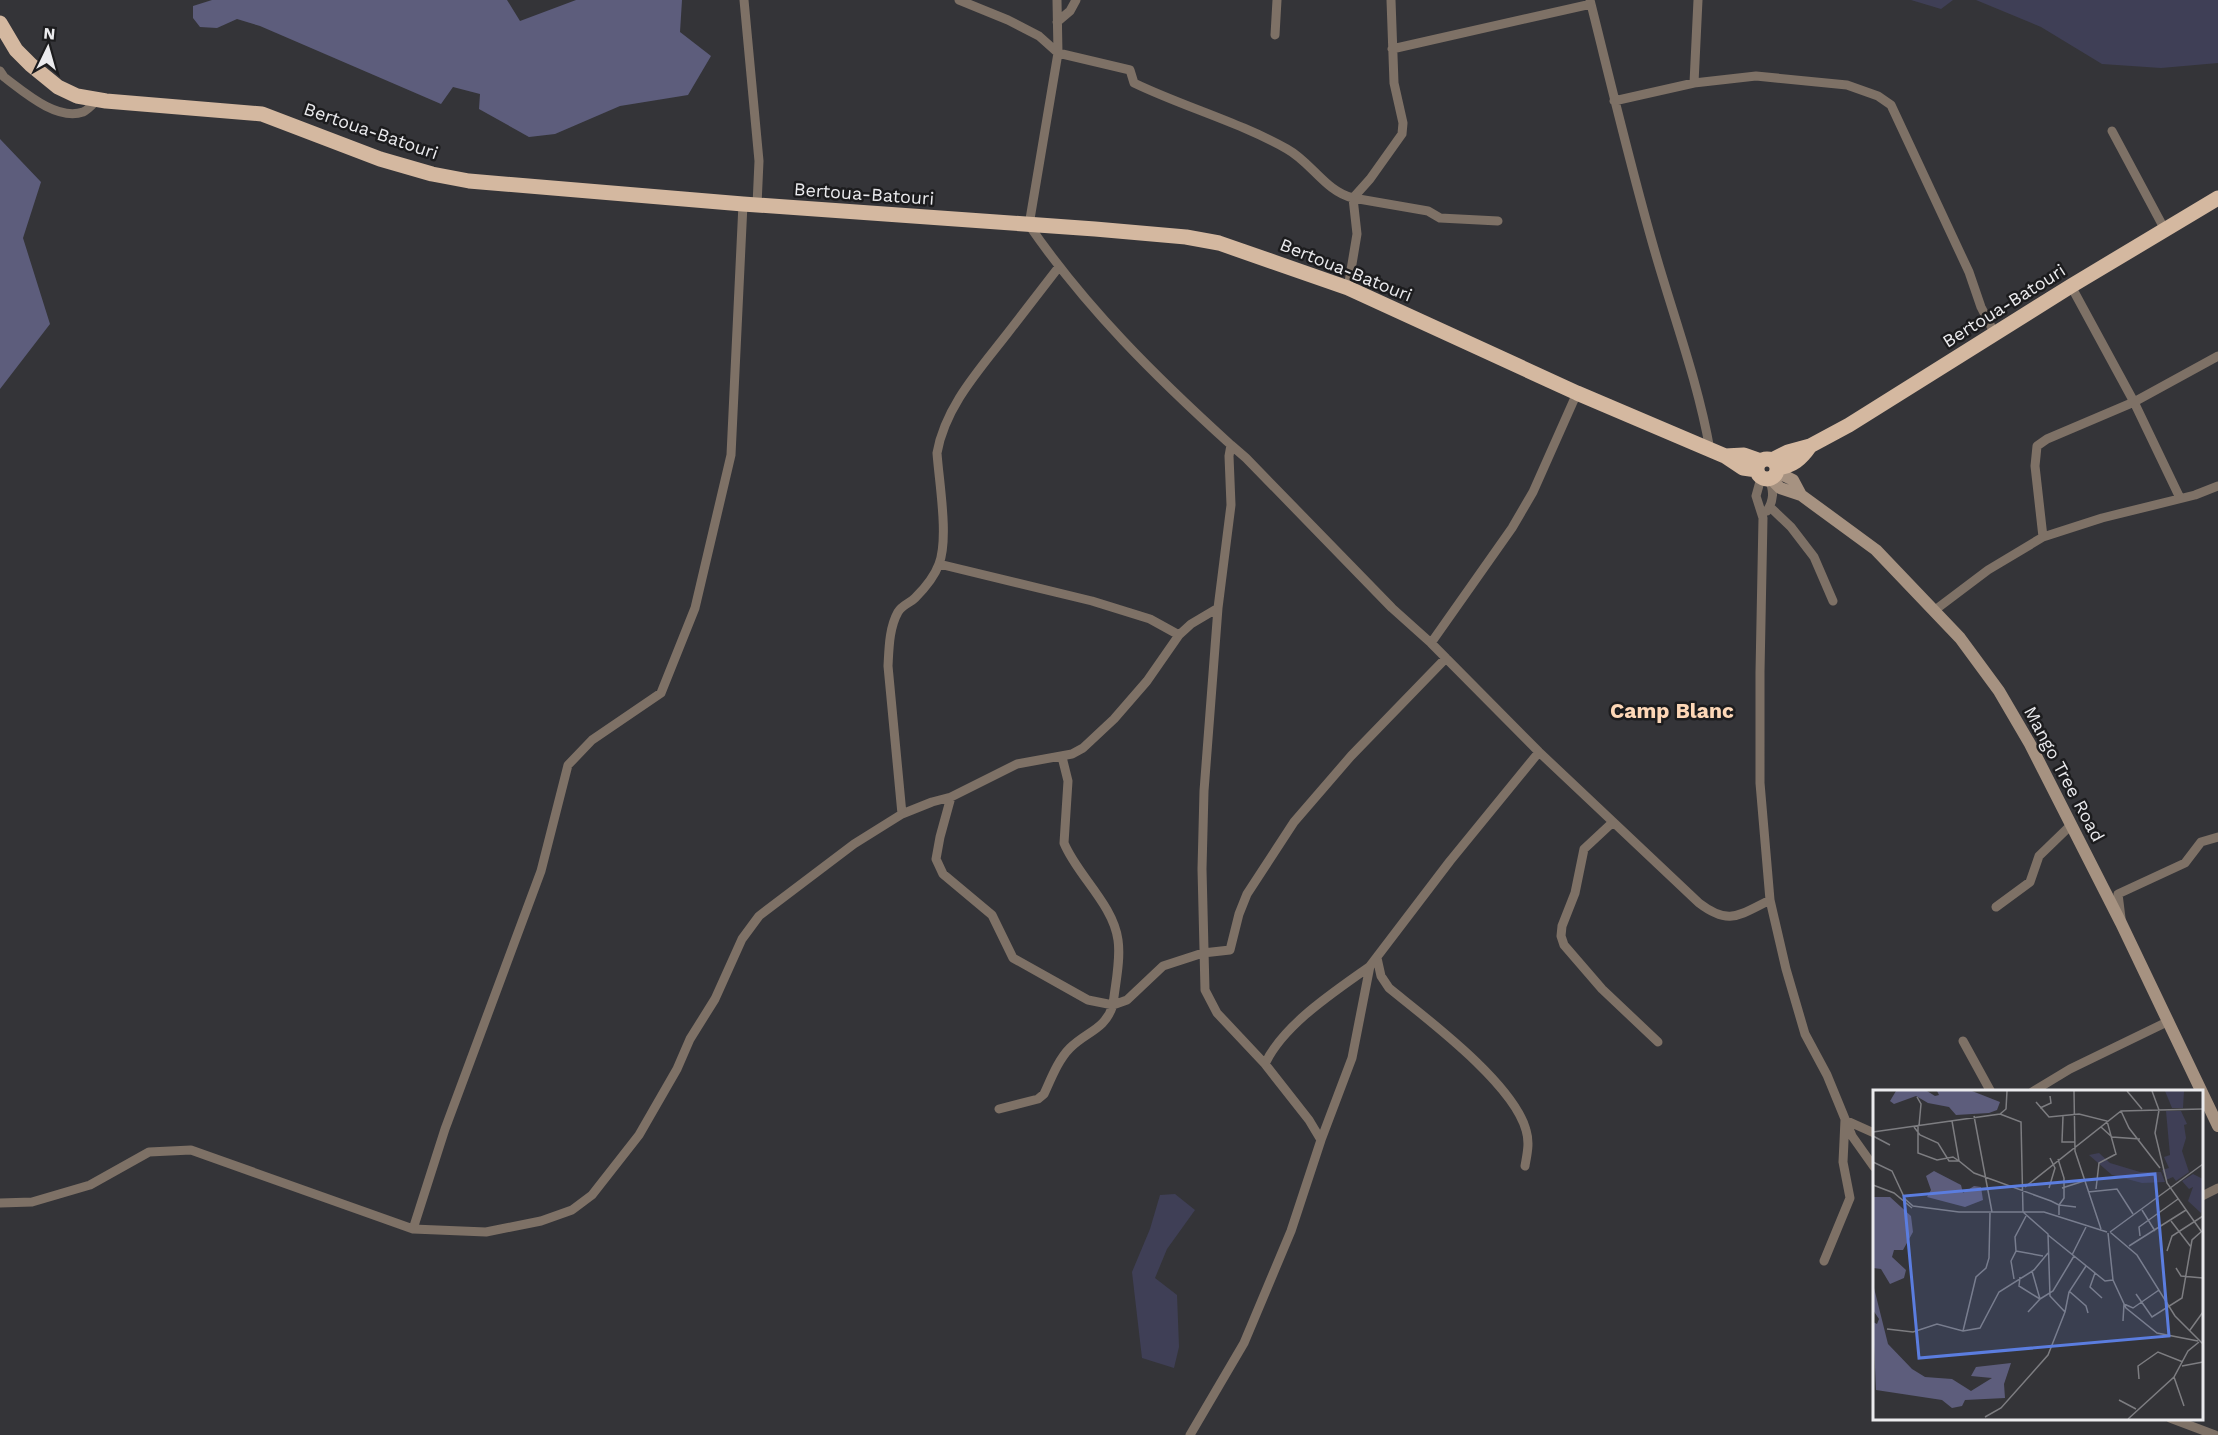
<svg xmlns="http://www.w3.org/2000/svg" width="2218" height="1435" viewBox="0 0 2218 1435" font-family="'Work Sans',sans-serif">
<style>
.green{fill:#3f3f56}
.forest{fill:#5d5d7c}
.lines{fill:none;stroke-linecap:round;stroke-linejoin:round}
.minor{stroke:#7e7166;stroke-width:9}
.secondary{stroke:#a69281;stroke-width:12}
.trunk{stroke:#d4b8a0;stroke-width:15}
.labels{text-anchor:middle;stroke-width:5;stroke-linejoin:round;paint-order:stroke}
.street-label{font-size:18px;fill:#ebebee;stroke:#1c1c1e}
.quarter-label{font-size:21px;font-weight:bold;fill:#fdd7b7;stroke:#1c1c1e}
.inset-road{fill:none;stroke:#7d7d81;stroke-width:1.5}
.view{fill:#5b7ddf;fill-opacity:0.15;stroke:#5b7ddf;stroke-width:3}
.inset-edge{fill:none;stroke:#ebebee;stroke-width:3}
</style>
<rect width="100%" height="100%" fill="#343438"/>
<path class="green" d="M1911 0H1953L1941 9Z
M1976 0H2218V63L2161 68 2102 64 2041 27Z
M1175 1194 1195 1210 1167 1249 1155 1278 1177 1295 1179 1347 1174 1368 1142 1358 1132 1272 1150 1229 1160 1195Z"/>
<path class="forest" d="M212 0H507L520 21 576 0H682L680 32 711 56 688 95 620 106 555 134 529 137 479 109 480 94 453 87 441 104 260 26 237 19 217 28 200 27 193 18V6Z
M0 139 41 182 23 238 50 324 0 389Z"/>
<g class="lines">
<path class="minor" d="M744 0 759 161 757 205
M959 0 1008 20 1039 36 1058 53 1130 70 1134 83C1184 107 1239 122 1287 149 1311 162 1326 192 1353 198L1357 234 1348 288
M1057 0 1058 53 1029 225C1086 308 1156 377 1231 445L1229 456 1231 505 1218 608 1204 791 1202 869 1205 990 1217 1013 1265 1064 1309 1120 1321 1140 1291 1231 1244 1343 1190 1435
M1391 0 1394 83 1403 123 1402 134 1370 179 1353 198 1428 211 1440 218 1498 221
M1590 0C1611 84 1631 169 1655 252 1674 318 1698 382 1710 450
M1057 22 1070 11 1076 0
M1275 35 1277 0
M1392 49 1591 4
M0 71 4 77C23 91 56 121 83 112 88 110 93 104 97 100
M1694 83 1698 0
M1614 101 1694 83 1756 76 1847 85 1878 96 1891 105 1969 272 1981 307 1995 334
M2112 131 2165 230
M2071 286 2134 402 2180 498
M1231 445 1246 458 1392 608 1431 643 1539 752 1699 903C1729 926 1739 915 1770 900
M1761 478 1756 496 1763 518 1760 672V783L1770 900 1786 969 1805 1034 1827 1075 1852 1136 1874 1167
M1770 507 1791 527 1814 557 1833 601
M1767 511C1774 500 1774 491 1769 479
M2043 537 2035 466 2037 446 2047 439 2134 402 2218 356
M939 564 1092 601 1150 619 1179 635
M1935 610 1988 570 2043 537 2102 518 2195 495 2218 486
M1431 643 1512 528 1533 492 1577 393
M951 797 940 837 936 859 943 874 992 915 1013 958 1088 1000 1113 1005 1127 1000 1163 966 1203 953 1230 950 1239 914 1247 894 1294 822 1351 756 1446 658
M902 814 888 666C889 649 889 628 898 612 902 605 910 603 915 598 924 589 935 575 939 564 949 538 939 482 937 453 945 407 979 370 1007 334 1024 312 1041 290 1058 268
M1613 822 1584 849 1575 893 1562 926 1561 936 1564 945 1602 989 1658 1042
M1996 907 2030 882 2039 856 2071 825
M2121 918 2118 894 2185 863 2201 842 2218 837
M1377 958 1381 976 1389 988C1427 1019 1513 1083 1526 1130 1530 1143 1527 1154 1525 1166
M1963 1041 1991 1092
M1265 1064C1283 1025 1334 992 1369 967
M2032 1092 2070 1069 2169 1021
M999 1109 1038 1099 1044 1094C1051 1079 1058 1060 1070 1048 1087 1031 1105 1030 1113 1005 1115 985 1121 960 1118 940 1113 904 1077 875 1064 843L1068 781 1062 757
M1321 1140 1352 1058 1370 966 1450 861 1539 752
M2202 1196 2218 1188
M0 1203 32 1202 90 1185 149 1152 191 1150 413 1229 486 1232 541 1221 572 1210 592 1195 639 1135 677 1069 690 1039 715 999 742 939 759 916 854 844 902 814 932 802 951 797 1017 764 1072 754 1083 748 1114 719 1147 681 1179 635 1191 624 1218 608
M413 1229 445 1129 541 871 568 765 592 740 661 693 695 608 731 455 743 204
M1824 1261 1850 1198 1843 1162 1845 1120 1874 1133
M2170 1418 2215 1435"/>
<path class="secondary" d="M1777 472 1793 480 1801 495
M1771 479 1780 488 1801 495 1876 550 1960 638 1999 691 2030 744 2121 923 2218 1126"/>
<path class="trunk" d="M0 23 16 50 31 65 58 87 77 96 106 101 262 114 380 159 432 174 469 181 743 204 1095 229 1186 237 1219 243 1348 288 1577 393 1725 456 1743 468 1757 470
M1725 456 1744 455 1761 461
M1757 469a10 10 0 1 1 20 0a10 10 0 1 1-20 0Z
M1772 460 1788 452 1810 446 1849 425 2071 286 2218 198
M1777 468C1793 466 1801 459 1810 446"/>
</g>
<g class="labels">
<g class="street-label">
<text transform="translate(371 131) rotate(19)" y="6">Bertoua-Batouri</text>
<text transform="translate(864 194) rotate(4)" y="6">Bertoua-Batouri</text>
<text transform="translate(1346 270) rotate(22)" y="6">Bertoua-Batouri</text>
<text transform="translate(2004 306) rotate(-32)" y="6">Bertoua-Batouri</text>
<text transform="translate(2064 774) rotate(62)" y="6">Mango Tree Road</text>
</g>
<g class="quarter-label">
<text x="1672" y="718">Camp Blanc</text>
</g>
</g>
<g transform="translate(1873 1090)">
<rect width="330" height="330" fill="#343438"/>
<path d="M292 1H311L310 18H299ZM293 21H308L314 34 311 35 313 48 309 61 316 82 303 91 300 87 293 90 289 80 296 78 291 67 297 65ZM226 63 237 73 267 82H288L292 92 269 93 239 85 216 65ZM320 84 330 89 328 123 315 111 320 97 316 99 309 91Z" fill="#3f3f56"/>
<path d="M23 1H54L62 6 66 5 64 1H99L127 12 124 20 116 23 83 25 76 17 55 13 43 6 21 14 17 11ZM61 81 88 95 90 103 101 96 108 97 110 110 92 117 54 107 58 100 53 86ZM0 107H17L38 126 40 142 30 160H21L19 167 33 180 31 188 17 194 8 179 0 178ZM0 194 15 254 39 279 52 287 79 289 98 301 119 288 98 286 103 277 138 273 131 294 132 308 92 310 89 316 79 318 69 310 3 300 0 232 4 234 6 229 0 220Z" fill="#5d5d7c"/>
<path class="inset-road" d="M201 1 202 61 228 139M254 1 269 19M44 7 48 14 46 36M163 12 176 27 206 24 234 31 243 64 226 73 223 99M167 18 178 13 177 6M248 21 256 38 287 78M101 26 119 122M190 26 189 52H202M79 31 86 71M330 35V60M45 36V63L64 70 80 67 86 71M41 37 47 45 65 53 76 71H86L101 83 178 111 186 115V125M228 37 239 47 267 49M0 42 127 24 133 19 134 1M0 46 17 55M185 69 191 88V108L186 115 203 117M0 72 19 81 32 109 40 116 86 122H171L234 142M0 95 21 103 39 118M152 97 248 21 286 20 279 1M176 98 182 78 177 68M189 98 211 91M215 102 244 99 260 124M269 120 282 141M298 131 318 157M328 141 294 93 282 43 286 20 330 19M237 142 264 165 302 226 330 254M237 142 330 74M235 143 240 190 253 218 284 243 325 251M175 145 232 191 240 190M267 146 266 137 305 109M256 156 313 120M143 161 170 166M294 161 299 146 330 126M199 165 213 137M303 178 308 186 330 188M222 183 217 197 229 208M147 187 146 196 167 209 180 201 201 166M141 189 138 171 143 161 142 147 153 126M196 201 213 216 215 223M263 204 279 227 309 208 319 150 329 141M155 222 167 209 159 181M192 222 196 202 213 176M250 231 251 214 260 218 286 200M14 239 40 242 64 234 90 241 107 238 126 202 161 180 175 163M317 240 330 222M90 241 103 187 113 178 116 168 117 123M309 276 330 272M301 287 311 316M266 289 265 276 285 262 310 272M246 310 263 319M112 327 128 318 175 265 192 222 177 206 175 144 150 122 148 32 127 24M255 329 301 287 315 261 326 252"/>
<path class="view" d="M282 84 296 246 46 268 31 106Z"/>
<rect width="330" height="330" class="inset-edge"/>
</g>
<g transform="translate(48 48) rotate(5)" stroke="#1c1c1e" stroke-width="4.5" paint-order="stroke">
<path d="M0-4.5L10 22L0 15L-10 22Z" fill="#ebebee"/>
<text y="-9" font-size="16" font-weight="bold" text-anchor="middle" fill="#ebebee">N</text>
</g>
</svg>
